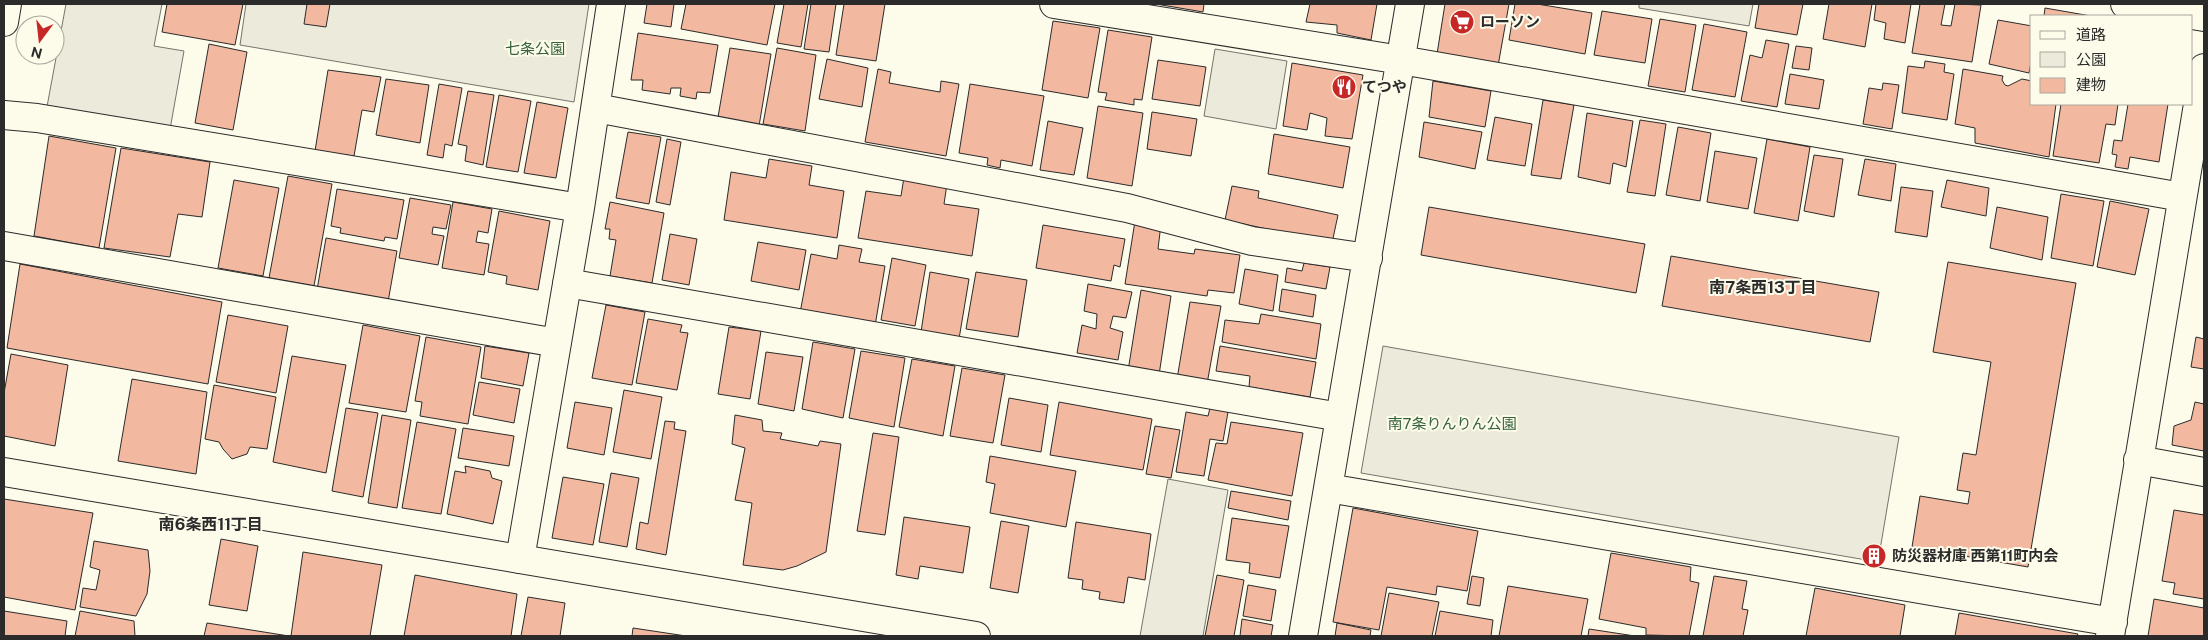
<svg xmlns="http://www.w3.org/2000/svg" width="2208" height="640" viewBox="0 0 2208 640" font-family="'Public Sans','Noto Sans JP',sans-serif">
<style>
.green{fill:#ecebdb;stroke:#74746e}
.parking{fill:#eceadb;stroke:#74746e}
.building{fill:#f2b8a0;stroke:#2b2b2b}
.lines{fill:none;stroke-linecap:round;stroke-linejoin:round}
.street-casing{stroke:#2b2b2b;stroke-width:30}
.secondary-casing{stroke:#2b2b2b;stroke-width:30}
.highway-casing{stroke:#2b2b2b;stroke-width:30}
.street{stroke:#fdfbea;stroke-width:28}
.secondary{stroke:#fdfbea;stroke-width:28}
.highway{stroke:#fdfbea;stroke-width:28}
.labels{text-anchor:middle;stroke-width:4;stroke-linejoin:round;paint-order:stroke}
.poi-label{font-size:15px;font-weight:bold;fill:#2b2b2b;stroke:#fdfbea;text-anchor:start}
.park-label{font-size:15px;fill:#34623c;stroke:#fdfbea}
.neighbourhood-label{font-size:16px;font-weight:bold;fill:#2b2b2b;stroke:#fdfbea}
</style>
<rect width="100%" height="100%" fill="#fdfbea"/>
<path class="green" d="M246 4H589L574 102 240 45Z
M1383 346 1899 437 1878 562 1361 473Z"/>
<path class="parking" d="M66 4H162L154 46 184 51 169 135 46 112Z
M1639 4H1753L1749 26 1639 8Z
M1215 49 1287 61 1276 129 1204 116Z
M1168 479 1228 490 1203 636H1140Z"/>
<path class="building" d="M167 4H243L235 45 162 32Z
M307 4H330L326 27 304 24Z
M647 4H674L671 27 644 23Z
M686 4H775L767 45 681 29Z
M784 4H808L801 47 777 43Z
M811 4H836L829 52 804 49Z
M844 4H885L876 61 836 55Z
M1156 4H1204L1203 12Z
M1310 4H1377L1371 40 1337 33V25L1306 22Z
M1445 4H1509L1498 66 1437 54Z
M1515 4H1537L1592 13 1585 54 1509 40Z
M1759 4H1803L1797 35 1755 28Z
M1829 4H1872L1865 47 1823 39Z
M1876 4H1911L1905 43 1884 39 1886 23 1874 20Z
M1920 4H1945L1941 25 1951 26 1955 4 1981 5 1972 62 1912 53Z
M2045 8 2091 16H2044Z
M1602 11 1652 19 1645 63 1594 55Z
M1660 19 1696 25 1685 92 1648 86Z
M1998 20 2032 26V57L2029 73 1989 64Z
M1053 21 1100 28 1088 98 1042 90Z
M1704 24 1747 32 1735 97 1692 90Z
M1108 30 1152 37 1142 100 1134 99V105L1105 100 1107 93 1098 92Z
M638 33 718 45 710 93 697 92 696 99 680 96 681 88H671L670 94 642 90 643 80H631Z
M1766 40 1789 44 1777 107 1741 101 1750 55 1762 58Z
M209 44 247 52 233 130 195 123Z
M1796 46 1812 48 1809 70 1792 68Z
M730 48 771 54 759 126 718 117Z
M777 48 816 55 805 131 763 124Z
M827 59 868 68 862 107 819 99Z
M1158 60 1206 67 1200 106 1152 99Z
M1925 61 1945 64 1944 72 1954 74 1947 120 1902 113 1908 66 1924 68Z
M1292 63 1363 75 1352 139 1325 136 1327 118 1310 113 1307 130 1283 126Z
M878 69 891 72 889 83 940 92 941 81 959 84 946 156 865 142Z
M1963 69 2003 76 2002 80 2005 85 2008 86 2022 79 2032 81V104H2056L2049 157 1975 143V128L1955 124Z
M328 70 381 77 374 112 362 110 354 156 315 151Z
M1790 74 1824 80 1819 109 1785 104Z
M386 79 429 85 420 143 376 135Z
M1433 81 1491 91 1485 127 1429 117Z
M1883 83 1899 85 1892 129 1863 124 1869 88 1882 90Z
M439 84 462 88 452 146 445 144 443 158 427 155Z
M970 84 1044 96 1032 166 1001 160 1000 168 987 165 988 158 959 153Z
M468 91 494 95 483 165 465 161 467 146 458 144Z
M499 95 531 101 518 172 486 167Z
M1543 100 1574 105 1561 179 1531 175Z
M537 102 568 108 556 178 524 173Z
M2061 104H2118L2115 125 2106 124 2099 163 2053 156Z
M2128 104H2168L2159 162 2130 157 2128 169 2115 167 2117 155 2112 154 2114 140 2122 141Z
M1098 106 1143 113 1132 186 1087 178Z
M1152 112 1197 119 1191 156 1147 149Z
M1587 113 1633 121 1626 167 1613 163 1610 184 1578 177Z
M1495 117 1532 124 1525 166 1487 160Z
M1640 120 1666 124 1655 196 1627 192Z
M1048 121 1083 128 1074 175 1040 170Z
M1424 122 1482 132 1475 169 1419 157Z
M1678 127 1711 133 1700 201 1666 195Z
M628 132 661 137 649 204 616 198Z
M1274 134 1350 147 1343 188 1268 174Z
M49 136 116 148 99 248 34 236Z
M667 139 681 142 670 205 656 202Z
M1767 139 1810 147 1798 221 1754 213Z
M121 148 210 162 202 217 178 214 170 257 104 248Z
M1715 151 1757 158 1748 209 1707 202Z
M1814 155 1843 159 1834 217 1804 211Z
M769 159 812 166 809 185 844 191 837 238 724 220 731 172 766 178Z
M1865 159 1896 164 1891 201 1858 195Z
M288 176 332 184 314 286 269 278Z
M904 177 947 184 944 204 979 209 972 256 858 238 866 191 901 196Z
M234 180 279 188 263 276 218 268Z
M1947 180 1989 188 1986 216 1941 207Z
M1232 186 1259 191 1258 198 1338 215 1332 243 1225 220Z
M1901 187 1933 191 1927 237 1895 232Z
M337 189 404 200 397 239 385 237 384 241 340 233 341 228 331 226Z
M2061 194 2104 201 2093 266 2051 258Z
M410 198 451 205 446 229 433 227 432 234 444 236 438 265 399 258Z
M2110 201 2149 209 2135 275 2097 267Z
M453 202 492 209 488 233 478 231 476 242 489 244 484 275 442 268Z
M610 202 664 213 652 283 610 276 616 240 609 239 610 229H605Z
M1429 207 1645 244 1636 293 1421 255Z
M1997 207 2048 217 2042 260 1990 248Z
M499 211 550 221 538 290 506 284 507 276 488 272Z
M1135 221 1161 224 1158 249 1194 254 1195 249 1240 255 1234 293 1208 290 1207 296 1125 284Z
M1043 225 1125 239 1120 267 1114 265 1111 281 1036 268Z
M670 234 697 239 689 285 662 280Z
M326 238 397 251 388 302 317 290Z
M758 242 806 250 799 290 751 281Z
M839 245 862 249 859 262 885 266 875 326 800 313 811 254 837 259Z
M1671 256 1879 292 1870 342 1662 306Z
M892 258 926 265 915 326 881 320Z
M1948 262 2076 283 2028 567 1912 547 1920 496 1968 504 1970 492 1957 490 1963 453 1976 455 1991 362 1933 352Z
M1304 263 1330 267 1326 289 1285 282 1287 268 1302 271Z
M20 264 222 302 208 384 7 348Z
M1245 269 1278 275 1273 311 1239 304Z
M930 272 969 279 959 339 921 332Z
M976 272 1027 280 1018 337 966 329Z
M1088 284 1132 292 1126 318 1113 316 1110 328 1123 332 1118 360 1077 353 1082 325 1096 329 1097 314 1084 311Z
M1282 289 1316 295 1313 317 1279 311Z
M1141 290 1171 296 1159 375 1128 371Z
M1190 302 1221 306 1207 384 1177 379Z
M606 305 645 312 632 385 592 378Z
M1261 314 1321 324 1316 359 1222 342 1225 320 1259 324Z
M228 315 288 326 276 393 216 382Z
M648 319 682 325 680 332 688 333 677 390 636 383Z
M363 325 420 336 406 412 349 403Z
M729 327 761 331 750 399 718 394Z
M426 337 481 347 468 424 420 416 422 402 415 401Z
M2196 337 2204 339V369L2191 367Z
M813 342 855 349 843 418 802 409Z
M485 346 529 353 523 386 481 378Z
M1220 346 1316 362 1310 397 1249 387 1250 376 1216 371Z
M861 351 905 358 894 427 849 418Z
M766 352 803 357 794 411 758 404Z
M11 354 68 365 55 446 4 436V393Z
M292 356 346 365 326 473 273 462Z
M912 359 955 366 943 436 899 427Z
M962 368 1005 375 993 443 950 436Z
M132 379 207 392 196 474 118 461Z
M479 382 520 389 514 423 473 415Z
M214 385 276 397 267 449 250 447 247 454 232 459 223 449 219 442 205 439Z
M624 390 662 397 651 459 613 452Z
M1009 398 1048 405 1041 452 1001 445Z
M575 402 612 408 604 455 567 448Z
M1059 402 1152 419 1143 470 1050 455Z
M2195 402 2204 404V451L2172 445 2174 426 2191 420Z
M346 408 378 413 363 497 332 491Z
M1210 408 1228 412 1223 441 1210 439 1204 476 1176 472 1186 412 1208 416Z
M382 415 411 420 397 508 368 503Z
M735 415 762 420 763 431 782 433 780 439 818 446 820 441 841 444 826 552 797 566 783 570 743 565 752 503 735 500 745 448 732 444Z
M665 421 675 422 674 429 686 431 666 555 636 549 640 522 648 524Z
M417 422 456 429 441 514 402 508Z
M1231 422 1303 433 1292 496 1208 480 1216 443 1227 444Z
M1155 426 1180 430 1171 478 1146 474Z
M463 428 514 436 509 466 458 458Z
M873 433 899 437 885 535 857 531Z
M990 456 1076 471 1066 527 990 513 995 484 986 482Z
M465 466 490 471 492 478 502 481 493 524 447 514 455 471 466 473Z
M611 473 639 478 627 547 599 542Z
M563 477 604 484 593 545 552 538Z
M1231 491 1291 501 1288 520 1228 508Z
M4 499 93 513 75 610 4 597Z
M1353 508 1478 531 1467 591 1437 586 1436 595 1387 587 1379 630 1333 622Z
M2174 510 2204 515V599L2173 594 2175 583 2162 581Z
M904 517 970 527 963 573 920 566 918 579 896 575Z
M1232 518 1289 526 1280 578 1249 573 1250 563 1226 560Z
M1001 521 1029 526 1018 593 990 588Z
M1076 522 1151 534 1145 580 1128 577 1124 603 1099 599 1100 592 1082 589 1083 580 1068 578Z
M221 539 258 546 247 611 209 605Z
M94 541 148 550 150 571 147 594 136 616 80 607 83 588 96 590 100 570 90 567Z
M303 552 382 565 370 636H291Z
M1611 553 1691 567 1690 581 1699 583 1689 636 1646 635V628L1599 619Z
M415 575 517 594 511 636H404Z
M1217 575 1244 580 1234 636H1205Z
M1472 576 1484 578 1480 606 1467 604Z
M1714 576 1747 581 1742 609 1748 610 1743 636H1703Z
M1248 585 1276 590 1271 621 1243 616Z
M1508 586 1588 599 1581 636H1499Z
M1815 588 1905 605 1900 636H1806Z
M1389 593 1439 602 1432 636H1381Z
M528 597 565 603 560 636H521Z
M2154 599 2204 608V636H2148Z
M4 611 67 621 65 636H4Z
M80 611 134 621 135 636H75Z
M1440 611 1493 620 1491 636H1435Z
M1959 613 2078 634 2077 636H1955Z
M1242 619 1273 625 1271 636H1240Z
M207 623 289 636H204Z
M1337 623 1371 630 1370 636H1335Z
M633 628 686 636H632Z
M1589 629 1635 636H1588Z"/>
<g class="lines">
<defs>
<path id="street" d="M1054 4 1401 60 2182 197
M2125 4 2204 17
M596 108 1127 208 1252 241 1368 258
M4 115 37 118 580 208
M4 246 557 343
M567 283 1340 417
M2138 460 2204 472
M1328 488 2113 622
M520 559 580 208 611 4
M1303 636 1410 4
M2110 636 2204 68"/>
<path id="secondary" d="M4 472 976 636"/>
<path id="highway" d="M4 22 7 4"/>
</defs>
<use href="#street" class="street-casing"/>
<use href="#secondary" class="secondary-casing"/>
<use href="#highway" class="highway-casing"/>
<use href="#street" class="street"/>
<use href="#secondary" class="secondary"/>
<use href="#highway" class="highway"/>
</g>
<defs>
<symbol id="supermarket-disc" viewBox="-11 -11 22 22"><circle r="9.5" fill="#c62828" stroke="#fdfbea"/><path d="M-6-5.5h2.5l.6 2H6L4.5 2H-2.5L-4.4-4H-6ZM-1.5 3.2a1.3 1.3 0 1 0 .1 0ZM3 3.2a1.3 1.3 0 1 0 .1 0Z" fill="#fff"/></symbol>
<symbol id="restaurant-disc" viewBox="-11 -11 22 22"><circle r="9.5" fill="#c62828" stroke="#fdfbea"/><path d="M-5-6h1v4h1v-4h1v4h1v-4h1v5L-1.5 .5V6h-2V.5L-5-1ZM5-6V6H3V1.5H1.5Q1.5-4 5-6Z" fill="#fff"/></symbol>
<symbol id="building-disc" viewBox="-11 -11 22 22"><circle r="9.5" fill="#c62828" stroke="#fdfbea"/><path d="M-4-6H4V6H1V3H-1V6H-4ZM-2.5-4.3h1.7v1.8h-1.7ZM.8-4.3h1.7v1.8H.8ZM-2.5-1h1.7V.8h-1.7ZM.8-1h1.7V.8H.8Z" fill="#fff"/></symbol>
</defs>
<g fill-rule="evenodd">
<use href="#supermarket-disc" x="1448" y="8" width="28" height="28"/>
<use href="#restaurant-disc" x="1330" y="73" width="28" height="28"/>
<use href="#building-disc" x="1860" y="542" width="28" height="28"/>
</g>
<g class="labels">
<g class="poi-label">
<text x="1480" y="27">ローソン</text>
<text x="1362" y="92">てつや</text>
<text x="1892" y="561">防災器材庫 西第11町内会</text>
</g>
<g class="park-label">
<text x="535" y="54">七条公園</text>
<text x="1452" y="429">南7条りんりん公園</text>
</g>
<g class="neighbourhood-label">
<text x="1763" y="293">南7条西13丁目</text>
<text x="211" y="530">南6条西11丁目</text>
</g>
</g>
<rect width="2208" height="640" fill="none" stroke="#2b2b2b" stroke-width="10"/>
<rect x="2030" y="15" width="162" height="90" fill="#fdfbea" stroke="#a9a89e"/>
<rect x="2040" y="31" width="25" height="8" fill="#fdfbea" stroke="#a9a89e"/>
<text x="2076" y="40" font-size="15" fill="#2b2b2b">道路</text>
<rect x="2040" y="52" width="25" height="15" fill="#ecebdb" stroke="#a9a89e"/>
<text x="2076" y="65" font-size="15" fill="#2b2b2b">公園</text>
<rect x="2040" y="78" width="25" height="15" fill="#f2b8a0" stroke="#a9a89e"/>
<text x="2076" y="90" font-size="15" fill="#2b2b2b">建物</text>
<g transform="translate(40 40) rotate(195)"><circle r="24" fill="#fdfbea" stroke="#a9a89e"/>
<path d="M0-4L9 19L0 12L-9 19Z" fill="#c62828"/>
<text y="-8" font-size="14" font-weight="bold" text-anchor="middle" fill="#2b2b2b">N</text>
</g>
</svg>
